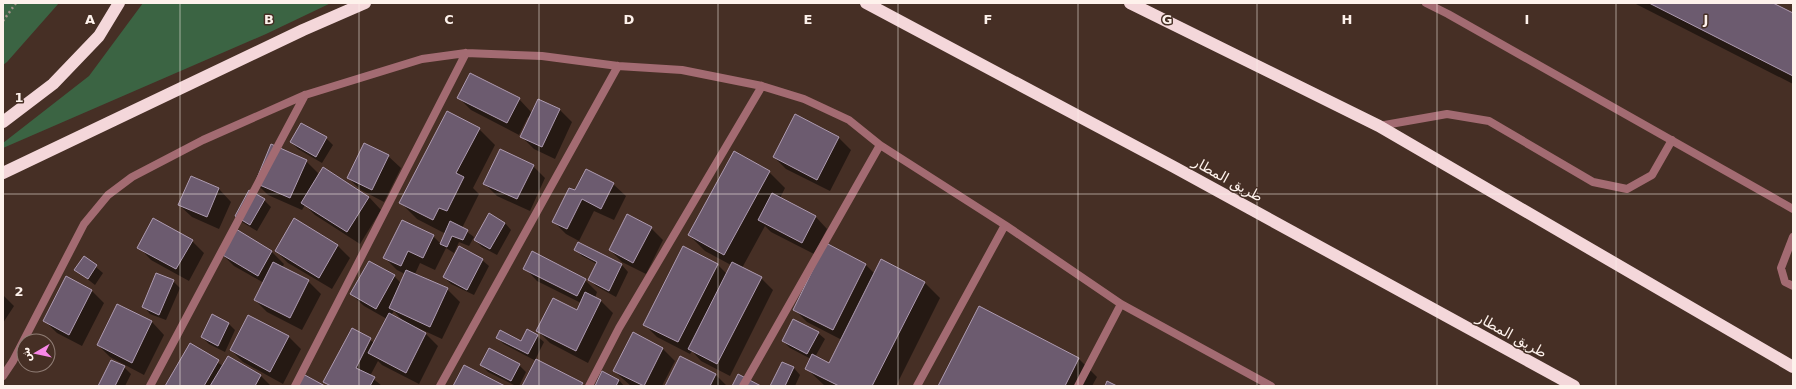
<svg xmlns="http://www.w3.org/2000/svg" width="1796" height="389" viewBox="0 0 1796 389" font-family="'DejaVu Sans','Noto Naskh Arabic',sans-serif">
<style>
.green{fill:#3b6443}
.shadow{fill:#0007;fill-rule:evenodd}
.building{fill:#6c5b6f;stroke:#ae9bb1}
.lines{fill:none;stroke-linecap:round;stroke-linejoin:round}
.path{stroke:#a39189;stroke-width:2.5;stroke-dasharray:2 3;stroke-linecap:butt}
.lane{stroke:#a36b72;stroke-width:8}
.street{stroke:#a36b72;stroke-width:8}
.highway{stroke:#f4d7da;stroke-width:12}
.grid{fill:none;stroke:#fef2ec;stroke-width:1;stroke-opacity:0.55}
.labels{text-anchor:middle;stroke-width:3;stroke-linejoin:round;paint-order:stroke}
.street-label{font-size:14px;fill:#fef2ec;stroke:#462f25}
.grid-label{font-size:13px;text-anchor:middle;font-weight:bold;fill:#fef2ec;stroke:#462f25;stroke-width:3;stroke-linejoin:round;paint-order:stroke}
</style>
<rect width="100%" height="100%" fill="#462f25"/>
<path class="green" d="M3 3H59L7 62 3 65Z
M143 3H331L266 34 3 148V143L89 76Z"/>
<path class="shadow" d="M1634 3H1771L1793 14V84Z
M459 98 519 99 532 113 538 100 560 110 572 122 555 159 534 149 521 136 530 118 528 117 519 135 471 110Z
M795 116 839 138 851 150 830 191 786 169 774 157Z
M479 129 495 145 473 188 479 194 462 228 474 237 469 246 459 242 454 253 446 248 435 270 420 263 415 274 447 289 460 302 442 339 416 327V328L426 334 438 346 419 384 382 365 378 361 370 376 382 386H329L324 382 352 330 375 343 387 319 364 306 351 294 394 276 401 283 405 274 397 270 385 258 433 236 441 244 446 234 417 219 401 203ZM394 311 403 321 391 315Z
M326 138 333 145 322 163 298 149 291 142Z
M388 156 401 168 384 202 361 190 348 178Z
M306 161 318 173 317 177 369 197 381 210 360 244 315 215 305 205 302 210 268 195 256 183Z
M533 166 545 178 530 211 497 196 484 183Z
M769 172 785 188 780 198 815 216 827 229 814 254 771 232 765 226 742 268 761 278 773 290 730 376 701 361 692 351 690 354 657 337 645 325 717 264 727 274 731 265 705 251 689 235Z
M191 178 219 189 231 202 219 229 192 217 179 205Z
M613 184 626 196 614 220 594 211 579 241 566 234 554 222 575 192Z
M250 192 264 200 271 207 257 231 242 222 236 216Z
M294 220 338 246 350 258 332 289 288 263 276 251Z
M505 223 511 230 497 255 482 247 475 240Z
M651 228 663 240 646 274 622 262 610 250Z
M236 230 272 252 284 264 282 268 308 281 321 294 302 330 267 312 255 300 264 283 234 266 222 254Z
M192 241 204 253 189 281 151 260 139 247Z
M578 243 622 265 628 272 616 297 596 286 590 280 597 264 582 256 575 249Z
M84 257 103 273 95 285 76 270Z
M482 260 489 266 474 295 451 284 444 277Z
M866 265 875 274 924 282 940 298 896 386H825L806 368 811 359 790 348 783 341 818 333 825 339 815 357 830 364 842 340 807 322 794 309Z
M525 268 585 280 597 292 595 298 601 301 613 313 588 363 550 343 537 330 577 311 581 303 537 281Z
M173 281 180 288 166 320 150 314 144 307Z
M92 291 104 303 82 346 57 333 45 321Z
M3 295 14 306 3 323Z
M118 305 152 322 164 335 144 375 110 357 98 345Z
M979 307 1079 359 1097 377 1092 386H939Z
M213 316 229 324 235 330 225 352 209 344 202 337Z
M249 316 289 337 301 349 283 384 243 362 231 350Z
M634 333 663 349 675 361 662 386H631L614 371Z
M537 336 544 342 535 360 585 386H523L536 361 504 344 497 338 521 342Z
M190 345 223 366 228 357 261 376 271 386H166Z
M681 358 716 375 727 386H666Z
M783 363 794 368 800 375 795 386H771Z
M481 365H519L526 372 519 386H516L488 372Z
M124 367 131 374 125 386H100Z
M603 372 619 380 624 386H596Z"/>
<path class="building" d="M1649 3H1773L1793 13V76Z
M470 73 520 98 507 123 457 98Z
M538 99 560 109 542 147 520 137Z
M447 111 480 128 456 173 464 177 447 211 439 208 433 220 399 203Z
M795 114 839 137 817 180 773 157Z
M301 123 327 137 316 157 290 142Z
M364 143 389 155 372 190 347 178Z
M271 144 307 160 290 198 255 183Z
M500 149 534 165 517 199 483 184Z
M734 151 770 171 724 255 688 235Z
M323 167 369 197 347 232 301 203Z
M586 169 614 183 601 209 582 199 567 229 552 222 569 188 575 190Z
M191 176 219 188 207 217 178 205Z
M249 190 265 199 250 225 235 216Z
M772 193 816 216 802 243 758 220Z
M489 213 505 223 490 249 474 240Z
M627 214 652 227 633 263 609 250Z
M153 218 193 240 176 269 137 248Z
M294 218 338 245 319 278 275 251Z
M402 220 434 235 423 258 408 251 401 266 383 258Z
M450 221 468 230 463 240 452 236 447 247 440 244Z
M236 229 272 251 258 276 221 254Z
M578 242 622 264 609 291 588 280 597 262 574 250Z
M826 243 866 264 833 330 793 310Z
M459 246 483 259 467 290 443 277Z
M683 246 718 264 678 342 643 325Z
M532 251 586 279 577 296 523 269Z
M84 256 97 265 88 279 74 270Z
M881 259 925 282 872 386H839L805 369 812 354 829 363Z
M369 261 395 275 376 309 350 294Z
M273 262 309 280 290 318 254 300Z
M732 262 762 277 717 364 688 349Z
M406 270 448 288 430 327 389 308Z
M156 273 174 280 159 315 142 307Z
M66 276 92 290 69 335 43 321Z
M585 292 601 300 576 351 536 331 553 298 577 310Z
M117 304 152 321 132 363 97 345Z
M979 306 1079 358 1065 386H938Z
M389 313 426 333 406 373 368 353Z
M212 314 229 323 218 346 201 337Z
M248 315 289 336 270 372 230 350Z
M793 319 819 332 807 354 782 341Z
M352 328 371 338 356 368 375 377 370 386H331L323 382Z
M527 329 538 335 528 354 496 338 500 330 521 341Z
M633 332 663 348 644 386 613 371Z
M190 343 219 360 204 386H165Z
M489 348 520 364 511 381 480 365Z
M228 356 261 375 255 386H210Z
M680 356 716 374 710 386H665Z
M536 359 583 383 581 386H522Z
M111 360 125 366 115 386H98Z
M782 362 794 367 785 386H770Z
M464 365 505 386H453Z
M602 371 619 380 616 386H595Z
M303 374 325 386H297Z
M738 374 761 386H732Z
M1107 381 1117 386H1105Z"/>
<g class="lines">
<path class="path" d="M3 21 16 3"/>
<path class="lane" d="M1426 3 1448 14 1793 209
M1379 126 1447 114 1489 121 1593 182 1627 189 1652 175 1672 140
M1793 237 1781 268 1785 282 1793 286"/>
<path class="street" d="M3 376 13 361 84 224 108 195 132 177 203 140 305 95 422 59 466 53 542 56 618 66 682 70 762 86 804 99 849 120 880 145 1005 225 1121 304 1271 386
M150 386 305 95
M295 386 466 53
M440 386 618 66
M589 386 619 328 762 86
M743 386 880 145
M917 386 1005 225
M1078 386 1121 304"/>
<path class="highway" d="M866 3 1174 167 1574 386
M1130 3 1379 126 1793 367
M3 122 53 84 99 36 119 3
M3 173 303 30 365 3"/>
</g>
<path class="grid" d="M180 3V386M359 3V386M539 3V386M718 3V386M898 3V386M1078 3V386M1257 3V386M1437 3V386M1616 3V386M3 194H1793"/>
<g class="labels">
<g class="street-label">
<text transform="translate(1228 179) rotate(29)" y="5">طريق المطار</text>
<text transform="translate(1512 335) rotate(29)" y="5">طريق المطار</text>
</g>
</g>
<g class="grid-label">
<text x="90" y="24">A</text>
<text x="269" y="24">B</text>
<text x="449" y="24">C</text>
<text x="629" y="24">D</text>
<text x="808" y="24">E</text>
<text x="988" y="24">F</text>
<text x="1167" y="24">G</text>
<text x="1347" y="24">H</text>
<text x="1527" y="24">I</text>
<text x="1706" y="24">J</text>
<text x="19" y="102">1</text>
<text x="19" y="296">2</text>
</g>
<rect width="1796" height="389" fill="none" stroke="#fef2ec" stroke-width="8"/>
<g transform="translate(36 353) rotate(261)"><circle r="19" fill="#462f25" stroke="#907d75"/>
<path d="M0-3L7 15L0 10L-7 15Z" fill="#f987e8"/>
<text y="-6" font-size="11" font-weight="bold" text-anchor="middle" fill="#fef2ec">ش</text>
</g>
</svg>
